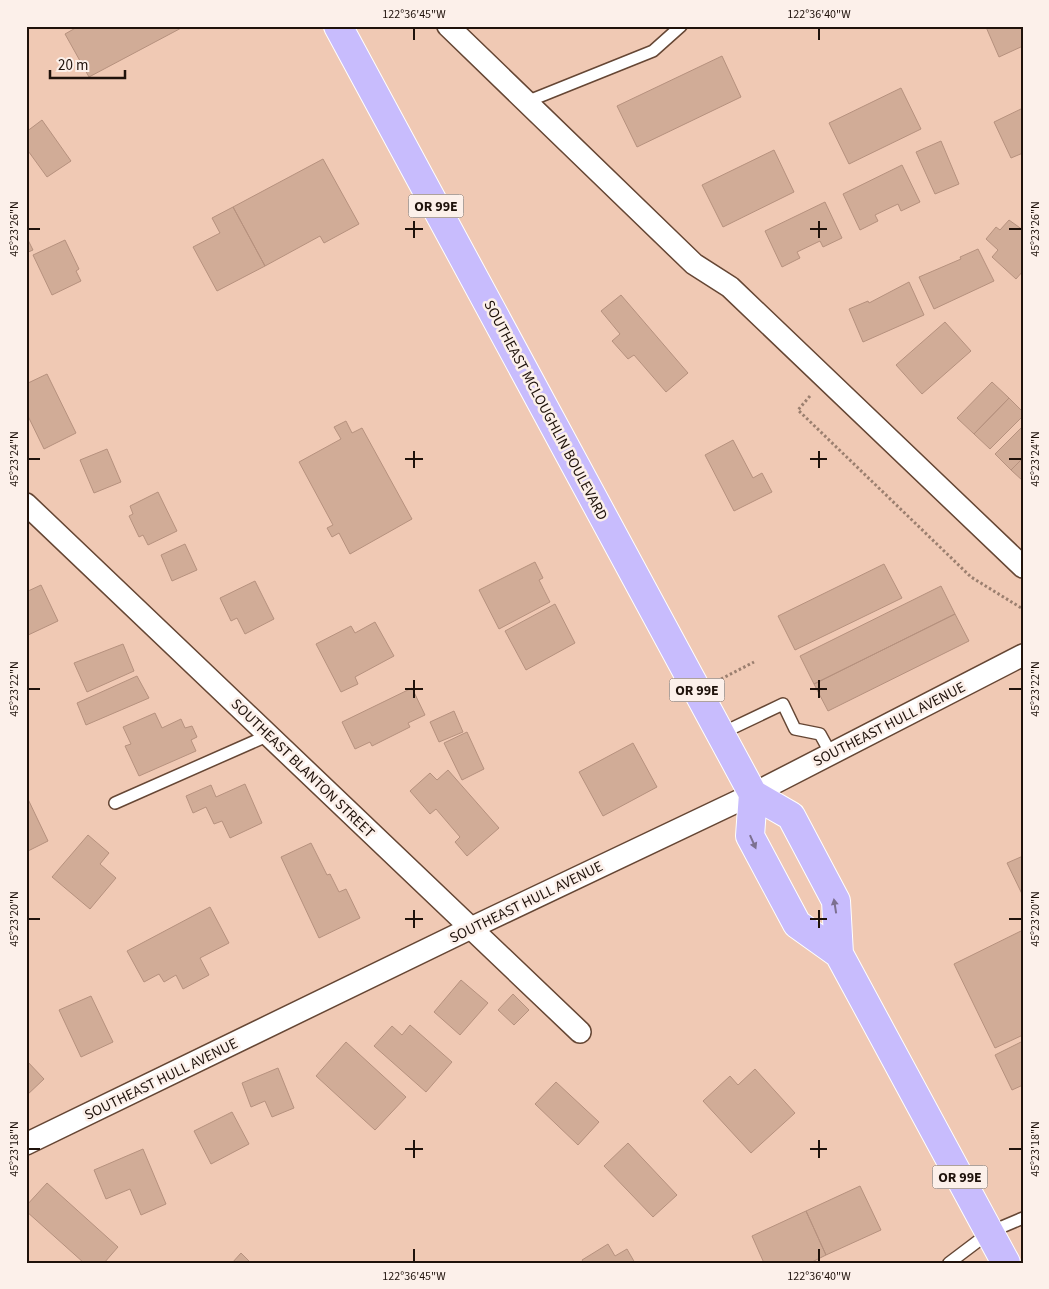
<svg xmlns="http://www.w3.org/2000/svg" width="1049" height="1289" viewBox="0 0 1049 1289" font-family="'Source Sans 3',sans-serif">
<style>
.building{fill:#d1ac97;stroke:#b6917e}
.lines{fill:none;stroke-linecap:round;stroke-linejoin:round}
.lane-casing{stroke:#654634;stroke-width:14}
.street-casing{stroke:#654634;stroke-width:24}
.primary-casing{stroke:#fff;stroke-width:30}
.path{stroke:#9b7f6f;stroke-width:3;stroke-dasharray:2.5 2.5;stroke-linecap:butt}
.lane{stroke:#fff;stroke-width:11}
.street{stroke:#fff;stroke-width:21}
.primary{stroke:#c8bcfd;stroke-width:28}
.oneway{fill:#7c7090}
.ticks{fill:none;stroke:#1f120b;stroke-width:2}
.labels{text-anchor:middle;stroke-width:5;stroke-linejoin:round;paint-order:stroke}
.shield{fill:#fcf0ea;stroke:#61554e;stroke-width:1}
.shield-label{font-size:14px;font-weight:bold;fill:#1f120b}
.street-label{font-size:15px;fill:#1f120b;stroke:#fcf0ea}
.neatline{fill:none;stroke:#1f120b;stroke-width:2}
.ticks-label{font-size:12px;text-anchor:middle;fill:#1f120b}
</style>
<rect width="100%" height="100%" fill="#f0c9b4"/>
<path class="building" d="M79 26H185L89 77 65 34Z
M1023 26V46L999 57 986 27Z
M722 56 741 97 637 147 617 106Z
M901 88 921 129 849 164 829 123Z
M1023 108V153L1011 158 994 122Z
M42 120 71 161 47 177 26 148V132Z
M941 141 959 184 935 194 916 152Z
M774 150 794 192 723 227 702 185Z
M323 159 359 224 324 243 320 236 265 266 233 207Z
M902 165 920 202 901 211 898 204 875 215 878 221 860 230 843 194Z
M825 202 842 238 823 247 820 241 797 252 800 258 782 267 765 231Z
M233 207 265 266 217 291 193 247 220 233 212 218Z
M1009 220 1023 230V271L1016 279 992 257 998 250 986 239 996 227 1000 230Z
M26 236 33 250 26 253Z
M65 240 79 269 76 271 81 281 52 295 33 255Z
M978 249 994 281 934 309 919 277 961 259 960 257Z
M909 282 924 315 863 342 849 309 868 301 869 303Z
M621 295 688 373 666 392 634 355 628 359 612 341 620 334 601 311Z
M945 322 971 351 922 394 896 365Z
M47 374 76 433 44 449 26 412V384Z
M992 382 1009 398 974 434 957 418Z
M1009 398 1023 412V416L990 449 974 434Z
M346 421 352 433 362 428 412 519 350 554 339 533 332 537 327 528 333 525 299 462 341 439 334 427Z
M1023 426V458L1011 470 995 454Z
M733 440 753 478 762 473 772 492 734 511 705 455Z
M107 449 121 482 94 493 80 460Z
M1023 458V481L1011 470Z
M158 492 177 531 148 545 143 535 139 537 129 516 133 514 130 506Z
M185 544 197 570 172 581 161 555Z
M535 562 543 578 539 580 550 602 499 629 479 590Z
M884 564 902 598 795 650 778 616Z
M255 581 274 619 245 634 237 618 231 621 220 598Z
M41 585 58 621 26 636V592Z
M941 586 955 614 814 684 800 656Z
M555 604 575 643 526 670 505 631Z
M955 614 969 641 828 711 814 684Z
M375 622 394 656 355 677 358 684 341 692 316 644 351 626 355 633Z
M123 644 134 671 87 692 74 663Z
M137 676 149 698 86 725 77 703Z
M412 688 425 715 408 723 410 727 372 746 370 742 355 749 342 722Z
M454 711 463 732 439 742 430 722Z
M155 713 162 728 181 719 185 728 192 726 197 737 191 740 196 751 139 776 125 746 131 744 123 727Z
M467 732 484 769 462 780 444 743Z
M633 743 657 787 603 816 579 772Z
M448 770 499 828 467 856 455 842 460 837 436 809 430 814 410 791 430 773 437 780Z
M245 784 262 823 230 838 222 821 214 824 206 807 193 813 186 796 211 785 216 797Z
M26 795 48 841 26 852Z
M88 835 109 853 100 864 116 878 90 909 52 877Z
M311 843 327 875 330 874 339 892 346 889 360 918 319 938 281 857Z
M1023 856V896L1007 863Z
M210 907 229 943 200 958 209 975 183 989 176 975 164 982 159 974 144 982 127 951Z
M1023 930V1035L995 1048 954 964Z
M461 980 488 1003 460 1035 434 1012Z
M513 994 529 1010 514 1025 498 1010Z
M91 996 113 1042 81 1057 59 1010Z
M410 1025 452 1062 426 1092 374 1046 392 1026 402 1035Z
M1023 1041V1085L1012 1090 995 1055Z
M346 1042 406 1097 375 1130 316 1076Z
M26 1060 44 1079 26 1096Z
M278 1068 294 1108 272 1117 265 1101 251 1107 242 1083Z
M755 1069 795 1113 751 1153 703 1101 730 1076 738 1085Z
M556 1082 599 1122 578 1145 535 1104Z
M232 1112 249 1144 211 1164 194 1131Z
M628 1143 677 1195 653 1217 604 1166Z
M143 1149 166 1204 141 1215 130 1189 106 1199 94 1170Z
M47 1183 118 1247 104 1263H84L26 1211V1206Z
M860 1186 881 1230 826 1255 806 1211Z
M806 1211 826 1255 810 1263H764L752 1236Z
M608 1244 615 1256 627 1249 635 1263H584L582 1260Z
M241 1253 251 1263H232Z"/>
<g class="lines">
<defs>
<path id="lane" d="M526 102 653 51 681 26
M720 734 783 704 795 729 820 734 831 754
M115 803 269 735
M949 1263 990 1232 1023 1218"/>
<path id="street" d="M448 26 694 264 730 287 1023 567
M26 504 580 1032
M26 1144 471 928 753 794 1023 655"/>
<path id="primary" d="M338 26 753 794 791 816 836 901 839 954 1006 1263
M753 794 750 836 797 924 839 954"/>
</defs>
<use href="#lane" class="lane-casing"/>
<use href="#street" class="street-casing"/>
<use href="#primary" class="primary-casing"/>
<path class="path" d="M810 396 798 410 971 577 1023 609
M721 679 754 662"/>
<use href="#lane" class="lane"/>
<use href="#street" class="street"/>
<use href="#primary" class="primary"/>
</g>
<defs><path id="oneway-solid" d="M-6-.8H1V-3.2L6.5 0L1 3.2V.8H-6Z" transform="scale(1.25)"/></defs>
<g class="oneway">
<use href="#oneway-solid" transform="translate(753 842) rotate(66)"/>
<use href="#oneway-solid" transform="translate(835 906) rotate(-99)"/>
</g>
<path class="ticks" d="M414 28V40M819 28V40M414 221V238M819 221V238M28 229H40M405 229H423M810 229H827M1009 229H1022M414 451V468M819 451V468M28 459H40M405 459H423M810 459H827M1009 459H1022M414 680V698M819 680V698M28 689H40M405 689H423M810 689H827M1009 689H1022M414 910V928M819 910V928M28 919H40M405 919H423M810 919H827M1009 919H1022M414 1140V1158M819 1140V1158M28 1149H40M405 1149H423M810 1149H827M1009 1149H1022M414 1249V1262M819 1249V1262"/>
<g class="labels">
<g class="shield">
<rect x="408.5" y="194.5" width="55" height="23" rx="4"/>
<rect x="669.5" y="678.5" width="55" height="23" rx="4"/>
<rect x="932.5" y="1165.5" width="55" height="23" rx="4"/>
</g>
<g class="shield-label">
<text x="436" y="211">OR 99E</text>
<text x="697" y="695">OR 99E</text>
<text x="960" y="1182">OR 99E</text>
</g>
<g class="street-label">
<text transform="translate(546 410) rotate(62)" y="5">SOUTHEAST MCLOUGHLIN BOULEVARD</text>
<text transform="translate(889 724) rotate(-27)" y="5">SOUTHEAST HULL AVENUE</text>
<text transform="translate(303 768) rotate(44)" y="5">SOUTHEAST BLANTON STREET</text>
<text transform="translate(526 902) rotate(-26)" y="5">SOUTHEAST HULL AVENUE</text>
<text transform="translate(161 1079) rotate(-26)" y="5">SOUTHEAST HULL AVENUE</text>
</g>
</g>
<rect width="1049" height="1289" fill="none" stroke="#fcf0ea" stroke-width="55"/>
<path d="M50 70v8h75v-8" fill="none" stroke="#1f120b" stroke-width="2.5"/>
<text x="58" y="70" font-size="15" fill="#1f120b" stroke="#fcf0ea" stroke-width="4" paint-order="stroke">20 m</text>
<rect x="28" y="28" width="994" height="1234" class="neatline"/>
<g class="ticks-label">
<text x="414" y="18">122°36'45"W</text>
<text x="819" y="18">122°36'40"W</text>
<text transform="translate(14 229) rotate(-90)" y="4">45°23'26"N</text>
<text transform="translate(1035 229) rotate(-90)" y="4">45°23'26"N</text>
<text transform="translate(14 459) rotate(-90)" y="4">45°23'24"N</text>
<text transform="translate(1035 459) rotate(-90)" y="4">45°23'24"N</text>
<text transform="translate(14 689) rotate(-90)" y="4">45°23'22"N</text>
<text transform="translate(1035 689) rotate(-90)" y="4">45°23'22"N</text>
<text transform="translate(14 919) rotate(-90)" y="4">45°23'20"N</text>
<text transform="translate(1035 919) rotate(-90)" y="4">45°23'20"N</text>
<text transform="translate(14 1149) rotate(-90)" y="4">45°23'18"N</text>
<text transform="translate(1035 1149) rotate(-90)" y="4">45°23'18"N</text>
<text x="414" y="1280">122°36'45"W</text>
<text x="819" y="1280">122°36'40"W</text>
</g>
</svg>
